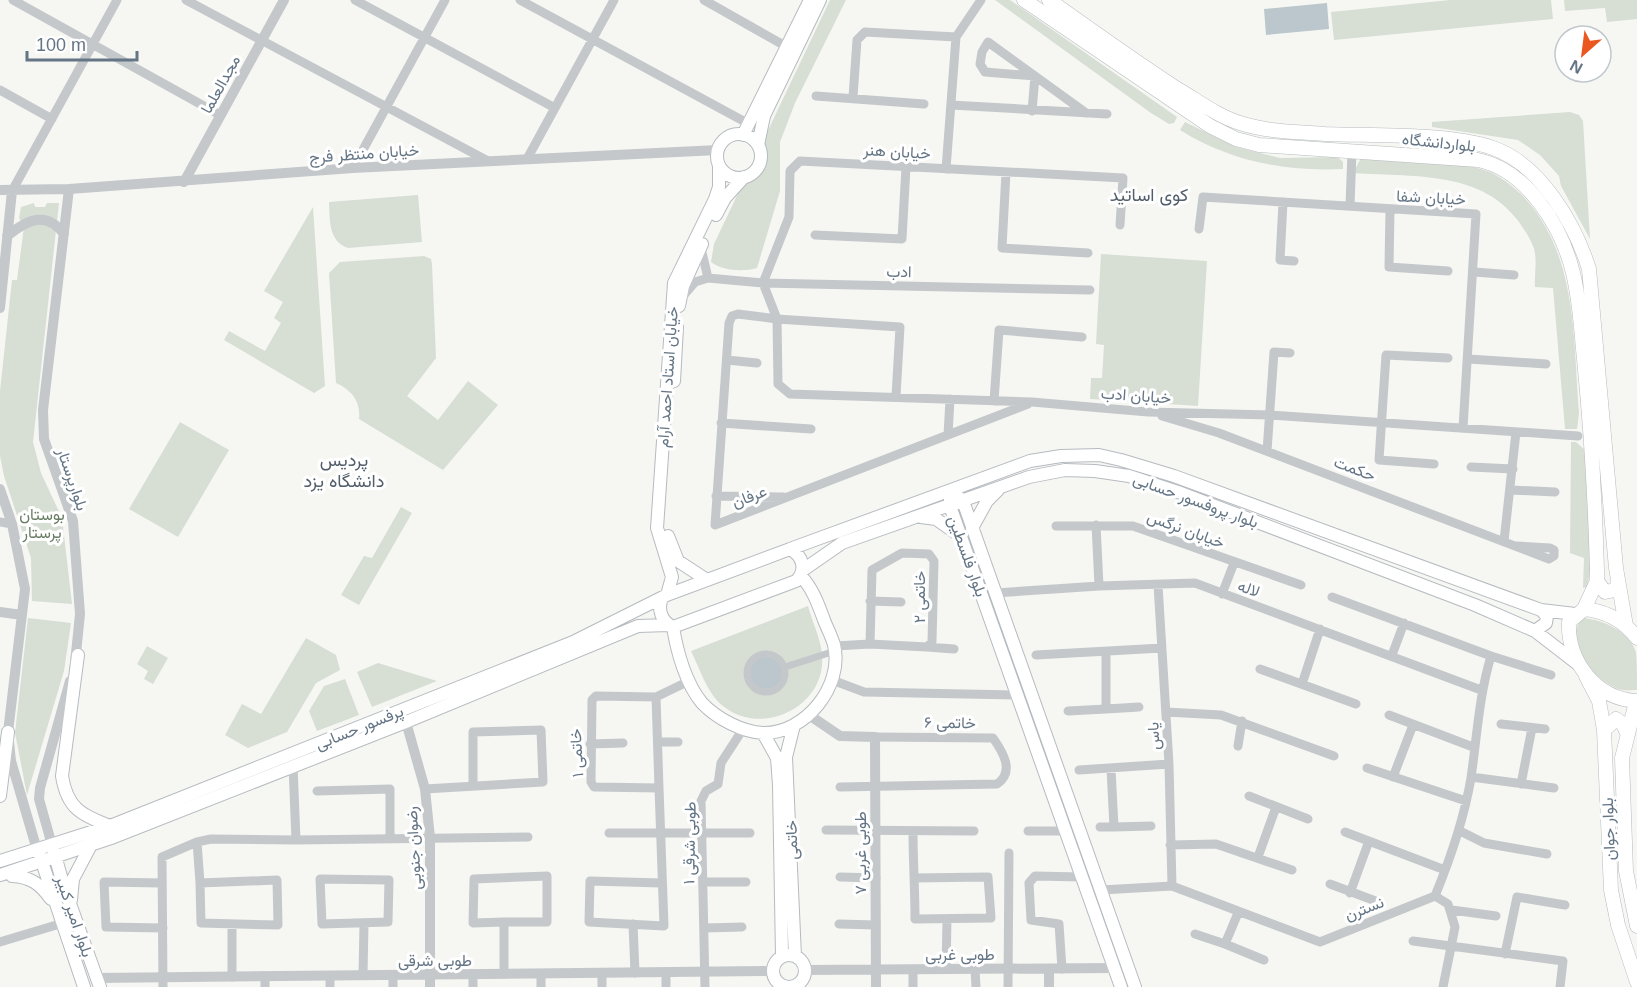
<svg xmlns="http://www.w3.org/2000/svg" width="1637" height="987" viewBox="0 0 1637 987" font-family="Helvetica,Vazirmatn,sans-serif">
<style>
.green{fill:#d7ded4}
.water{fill:#bbc7cc}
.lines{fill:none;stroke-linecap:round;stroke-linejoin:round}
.secondary-casing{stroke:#b6bbc0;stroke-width:14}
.primary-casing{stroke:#b7bbbf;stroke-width:15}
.pedestrian{stroke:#c4c8cb;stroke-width:7}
.minor{stroke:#c4c8cb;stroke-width:9}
.tertiary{stroke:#c4c8cb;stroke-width:10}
.secondary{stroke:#fff;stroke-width:12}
.primary{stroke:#fff;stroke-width:14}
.labels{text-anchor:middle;stroke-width:6;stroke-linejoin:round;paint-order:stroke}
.street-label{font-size:16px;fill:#647585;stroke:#fff}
.park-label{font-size:16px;fill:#677c63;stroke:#fff}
.neighbourhood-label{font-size:18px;fill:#525e6a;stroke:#fff}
</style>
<rect width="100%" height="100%" fill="#f6f7f3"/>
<path class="green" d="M830 0H846L795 103 780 142V191L757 268C743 272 723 271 711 262L714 244Z
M995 0H1010L1177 117 1174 123 1169 124 1151 113Z
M1450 0H1551L1553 19 1334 40 1331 12Z
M1564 0H1637V19L1607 22 1605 8 1565 11Z
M1570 112 1579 115 1583 121 1590 239 1561 186 1559 176 1540 155 1518 140 1432 127V122Z
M1185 122 1236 147 1280 158 1338 157 1343 162V169C1286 172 1229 161 1180 130Z
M1361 158C1399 160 1451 158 1487 171 1499 175 1512 186 1521 194 1578 252 1573 338 1579 413L1577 429H1565L1553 288 1535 287C1534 276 1538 257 1533 246 1498 168 1424 178 1353 173Z
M418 195 422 242 348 248C328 241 330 220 329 202Z
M34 203 35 207H45L47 203H59L33 442 41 473 62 518 72 604 32 601 31 558 4 476 0 456V391L12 280H17L24 227 19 218 21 207Z
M313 207 325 386 314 393 224 340 229 331 265 351 281 323 274 318 283 302 264 291Z
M1101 254 1207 261 1198 406 1090 399 1091 378H1102L1104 345 1096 344Z
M424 256 431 259 432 264 436 358 407 396 438 420 468 381 498 405 443 470 359 419C361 402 352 390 336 383L329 273 340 262Z
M180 422 229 450 178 537 129 509Z
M1571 442H1576L1586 451 1591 567 1587 587 1583 588 1584 558 1570 553Z
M401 507 412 513 359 605 341 595 364 556 372 558Z
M808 606C812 621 821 639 822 655 827 706 762 738 723 706 707 693 700 669 691 651Z
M28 618 71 623 64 671 27 795 15 733Z
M1584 618C1603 620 1629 631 1636 652 1637 663 1637 679 1637 690 1633 690 1627 691 1622 690 1597 684 1558 640 1584 618Z
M306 638 336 655 340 670 316 683 287 732 248 748 225 735 242 704 261 714Z
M147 646 168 658 153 684 144 679 148 671 137 664Z
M378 663 437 681 372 707 357 672Z
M345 679 359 715 317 731 309 711 324 686Z"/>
<path class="water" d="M1327 3 1329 29 1266 35 1264 9Z
M750 673a16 16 0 1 1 32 0a16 16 0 1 1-32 0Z"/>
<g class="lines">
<defs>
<path id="secondary" d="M717 156a22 22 0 1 1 44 0a22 22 0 1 1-44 0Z
M743 135 810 0
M758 145 764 116 820 0
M716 215 725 198 744 177
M679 306 683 286 702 244
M674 381 677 327
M958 497 963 501 1135 987
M950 500V506L1121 987
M921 517 936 519 959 535
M972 528 987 501 998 490
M668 536 678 561 707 580
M790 549 1030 461 1061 456 1099 455 1121 460 1174 476 1541 610 1575 614
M803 570 842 543 1029 477 1065 470 1095 471 1129 476 1181 493 1475 605 1535 631 1579 665
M667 595 672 577 657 528 674 283 715 199 719 187V166
M673 627C677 652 686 684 702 703 716 718 742 732 763 733 805 734 844 686 834 645 832 637 827 628 824 620 818 604 813 589 801 576
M1535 631 1546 623 1547 616 1541 610
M78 655 62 776C67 808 81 815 110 826
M794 725 786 757 795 956
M763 733 777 758 779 785 782 956
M0 796 8 732
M54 852 64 887 100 987
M40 856 84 987
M0 861 110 826 573 642 667 595 790 549C803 556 807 570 796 581L673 627C662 622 657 610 662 598
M0 875 114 837 406 722 638 626 668 625
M12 876C31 877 40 884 51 899
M71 900 73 879 91 845
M773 971a16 16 0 1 1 32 0a16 16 0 1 1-32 0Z"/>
<path id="primary" d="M1024 0 1210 126 1236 139 1259 145 1478 160C1527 170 1562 227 1573 273 1580 301 1581 331 1584 359 1591 429 1595 500 1597 570V581L1584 609
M1049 0C1091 30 1133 60 1176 88 1197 100 1217 116 1240 123 1268 132 1296 132 1325 134 1373 136 1449 133 1493 148 1540 164 1575 224 1589 269L1616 568 1626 626
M1597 581 1605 592 1615 590 1618 584
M1637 638C1624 621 1605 611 1584 609L1569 622C1567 661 1596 699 1637 701
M1586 676 1599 701 1604 730 1611 890 1618 925 1637 982
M1636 702 1622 758 1626 871 1637 926
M1604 730 1616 719 1623 724 1627 733"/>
</defs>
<use href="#secondary" class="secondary-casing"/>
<use href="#primary" class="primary-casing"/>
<path class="pedestrian" d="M747 673a19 19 0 1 1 38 0a19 19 0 1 1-38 0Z
M785 667 835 651"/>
<path class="minor" d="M13 0 220 115
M186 0 488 161
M355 0 555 108
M520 0 749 124
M704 0 787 47
M0 90 52 119
M816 96 924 104
M853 97 857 40 865 32 956 37
M951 105 1107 114
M1032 111 1035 76 985 72 980 64 982 52 988 42 1086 113
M527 159 614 0
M353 168 445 0
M946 169 956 37 981 0
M1006 172 1002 248 1088 253
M12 191 117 0
M1283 202 1280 260 1294 261
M1350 206 1352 151
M1390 210 1389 267 1448 271
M1120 225 1123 178 800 161 790 171 789 217 763 283 777 319 778 384 790 394 1032 402 1148 412 1270 415 1578 436
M1199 229 1203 197 1476 214 1463 428
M815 235 902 239 906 167
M701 248 708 278
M1474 272 1514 275
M683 296 695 282 708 278 763 283 1090 290
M1469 359 1546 364
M727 360 757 363
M896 396 900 327 777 319 738 314 732 316 729 323 715 525 1028 404
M994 401 999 330 1082 337
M1162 416 1219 433 1549 559 1554 556V550L1550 548 1517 546
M721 423 811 429
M948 435 950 399
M1267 451 1274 352 1290 353
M1434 464 1379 460 1386 355 1448 358
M1471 467 1513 469
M1512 490 1555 492
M716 496 783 497
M0 522 12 524
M1096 525 1099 586
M1056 526H1133L1301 585
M1504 541 1516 432
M1158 585 1169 764 1172 886
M995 593 1099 586 1195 583 1481 690
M1222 594 1234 563
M870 601 901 602
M835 646 870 644 927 647 932 642 934 561 929 554 902 553 872 570 870 644
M927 647 954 649
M1106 652V709L1139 707
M1036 655 1162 648
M1392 655 1404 623
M1491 656 1551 675
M1260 669 1356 704
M832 680 864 692 1016 695
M1302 684 1320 629
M656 697 659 788 594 787 591 782 592 700 596 696 656 697 689 681
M1068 711 1106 709
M1166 712 1221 715 1334 756
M1389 715 1473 747
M1501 724 1545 729
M658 742H678
M590 744 623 743
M1238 746 1242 721
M293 766 296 840
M1367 768 1466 801
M1111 769 1114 827 1151 826
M1079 770 1169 764
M1393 777 1413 725
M1471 777 1554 788
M1521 784 1532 728
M840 787 997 784C1015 772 1003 752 993 738L875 737
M659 788 664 926 589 922 590 881 661 883
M425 789 543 782 541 730 473 732V785
M317 791 390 789V839
M1249 796 1308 819
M1100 827H1114
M826 830 974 831
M913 831C913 861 915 890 915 919L991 918 988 877 914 878
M1028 831H1066
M1460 831 1484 843 1547 854
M1345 832 1445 870
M609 833H750
M197 842 200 883
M1170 845 1216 844 1292 870
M1258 857 1276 807
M840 877 876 878
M320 879 389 880 388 922 322 924Z
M277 880 278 925 201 923 200 883Z
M703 882H746
M162 883 104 882 106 927 163 928
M1330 884 1381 903
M1101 890 1172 886 1320 942 1435 896C1451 857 1464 819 1471 778 1477 736 1479 696 1491 656L1332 597
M1350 893 1369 841
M1435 896 1448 904 1455 927 1443 987
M1452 910 1496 916
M504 922H547V876L474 879 473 923 504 922V974
M232 924V977
M633 924 635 973
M839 924 876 925
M705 928 742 927
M1195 934 1225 944 1238 913
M1413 941 1563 961 1560 987
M0 942 63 923
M1225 944 1264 960
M1505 954 1517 897 1565 905
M946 969 947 919
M975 969 976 987
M1062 969 1059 924 1031 920 1029 883 1035 876 1081 877
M602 973V987
M666 973V987
M473 974V987
M541 974V987
M363 975 364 923
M265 976V987
M163 987 162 857 197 842 211 839 296 840 528 837
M330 987V976
M393 987V975
M705 987 701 801 706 791 718 784 721 763 743 729
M913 987V970
M1008 987 1009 853"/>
<path class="tertiary" d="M184 182 284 0
M69 189 43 410 44 439 73 521 80 614 75 663
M0 190 69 189 353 168 718 150
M7 236C27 220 46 210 64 234
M0 308 12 191
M0 489 12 524 25 589 8 732 11 761 37 850
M0 612 22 615
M809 715 840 736 875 737 876 987
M406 722 425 789 430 838V987
M52 845 39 799 40 788 70 681
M1049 969V987
M805 970 1114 968
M96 978 773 971"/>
<use href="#secondary" class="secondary"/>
<use href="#primary" class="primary"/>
</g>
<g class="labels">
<g class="street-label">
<text transform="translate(220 84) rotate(-61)" y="6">مجدالعلما</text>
<text transform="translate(1439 142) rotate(6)" y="6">بلواردانشگاه</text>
<text transform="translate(897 151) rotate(3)" y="6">خیابان هنر</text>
<text transform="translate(364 153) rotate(-4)" y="6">خیابان منتظر فرج</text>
<text transform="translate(1431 197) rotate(3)" y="6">خیابان شفا</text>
<text transform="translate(899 271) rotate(1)" y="6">ادب</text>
<text transform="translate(667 377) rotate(-86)" y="6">خیابان استاد احمد آرام</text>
<text transform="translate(1136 395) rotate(4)" y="6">خیابان ادب</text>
<text transform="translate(1355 468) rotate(21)" y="6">حکمت</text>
<text transform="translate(73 479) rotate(71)" y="6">بلوارپرستار</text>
<text transform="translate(749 496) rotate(-21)" y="6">عرفان</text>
<text transform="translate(1196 500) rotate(20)" y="6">بلوار پروفسور حسابی</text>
<text transform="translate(1186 529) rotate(20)" y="6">خیابان نرگس</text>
<text transform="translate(968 556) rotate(70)" y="6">بلوار فلسطین</text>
<text transform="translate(1249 588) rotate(20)" y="6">لاله</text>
<text transform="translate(919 597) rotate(-90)" y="6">خاتمی ۲</text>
<text transform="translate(950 722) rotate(1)" y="6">خاتمی ۶</text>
<text transform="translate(359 727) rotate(-22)" y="6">پرفسور حسابی</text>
<text transform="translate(1153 736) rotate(-93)" y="6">یاس</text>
<text transform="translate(576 753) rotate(-93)" y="6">خاتمی ۱</text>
<text transform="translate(1608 829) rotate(-92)" y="6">بلوار جوان</text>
<text transform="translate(791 840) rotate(-92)" y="6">خاتمی</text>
<text transform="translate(689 843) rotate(-89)" y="6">طوبی شرقی ۱</text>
<text transform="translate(413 848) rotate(-93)" y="6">رضوان جنوبی</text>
<text transform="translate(860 853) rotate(-90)" y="6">طوبی غربی ۷</text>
<text transform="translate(1364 908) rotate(-21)" y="6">نسترن</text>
<text transform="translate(75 916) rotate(71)" y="6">بلوار امیر کبیر</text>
<text x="960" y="960">طوبی غربی</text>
<text x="435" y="966">طوبی شرقی</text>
</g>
<g class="park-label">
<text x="42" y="520">بوستان<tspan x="42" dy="18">پرستار</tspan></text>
</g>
<g class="neighbourhood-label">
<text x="1149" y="201">کوی اساتید</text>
<text x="344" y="466">پردیس<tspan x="344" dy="21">دانشگاه یزد</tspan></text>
</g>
</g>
<g transform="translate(1583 54) rotate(208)"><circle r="28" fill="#ffffff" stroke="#c1c8ce" stroke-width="1.5"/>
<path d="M0-4.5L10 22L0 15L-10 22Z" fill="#ea581f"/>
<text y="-9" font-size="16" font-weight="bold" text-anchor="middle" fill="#647585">N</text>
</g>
<path d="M27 51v9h110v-9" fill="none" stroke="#647585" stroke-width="3"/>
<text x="36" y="51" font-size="18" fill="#647585" stroke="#ffffff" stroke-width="4.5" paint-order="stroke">100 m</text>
</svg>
